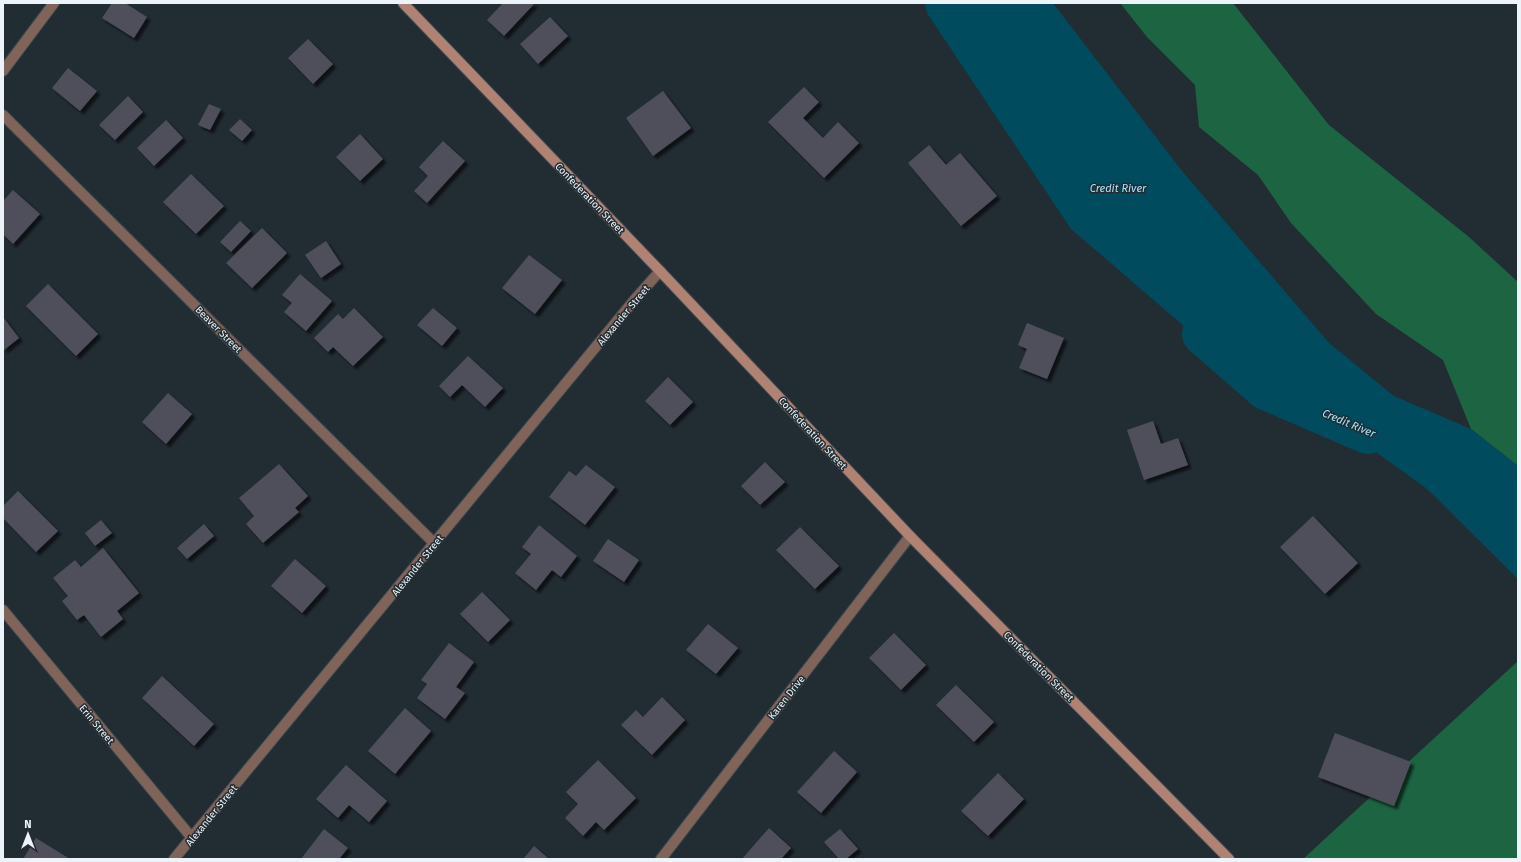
<svg xmlns="http://www.w3.org/2000/svg" width="1521" height="862" viewBox="0 0 1521 862" font-family="'Fira Sans',sans-serif">
<style>
.forest{fill:#1c6442}
.water{fill:#004b5e}
.lines{fill:none;stroke-linecap:round;stroke-linejoin:round}
.river{stroke:#004b5e;stroke-width:44}
.building{fill:#4f4f5b;filter:url(#shadow)}
.minor-casing{stroke:#3e484f;stroke-width:12}
.secondary-casing{stroke:#3e484f;stroke-width:12}
.minor{stroke:#806359;stroke-width:10}
.secondary{stroke:#b08273;stroke-width:10}
.labels{text-anchor:middle;stroke-width:3;stroke-linejoin:round;paint-order:stroke}
.street-label{font-size:10px;fill:#edf4f9;stroke:#222c33}
.water-label{font-size:11px;font-style:italic;fill:#a5e5fc;stroke:#222c33}
</style>
<defs>
<filter id="shadow"><feDropShadow dx="3.5" dy="3.5" stdDeviation="1" flood-color="#0009"/></filter>
</defs>
<rect width="100%" height="100%" fill="#222c33"/>
<path class="forest" d="M1120 3H1233L1329 125 1469 237 1518 282V466L1471 429 1443 360 1376 314 1291 223 1258 175 1199 127 1195 85 1147 37Z
M1518 661V859H1303Z"/>
<path class="water" d="M925 3H1053L1182 171 1329 343 1394 396 1471 429 1518 466V579L1427 489 1319 411 1221 358 1071 229 927 13Z"/>
<g class="lines">
<path class="river" d="M1204 334 1266 388 1368 432"/>
</g>
<path class="building" d="M112 3H125L147 17 134 38 102 18Z
M503 3H535L504 36 487 20Z
M550 17 568 36 538 64 520 44Z
M308 39 333 64 313 84 288 58Z
M68 68 97 91 80 111 52 88Z
M804 87 819 102 803 118 823 138 838 122 859 143 824 178 768 122Z
M663 91 691 128 653 156 626 118Z
M128 96 143 112 115 140 99 125Z
M209 104 221 109 210 130 198 125Z
M240 119 252 130 242 141 229 130Z
M166 120 183 138 154 166 137 148Z
M360 134 383 159 360 181 336 157Z
M443 141 465 161 427 203 414 191 428 176 419 167Z
M929 145 946 165 960 153 997 196 961 226 908 163Z
M191 174 224 206 196 234 163 202Z
M13 190 40 214 13 244 4 235 3 237V201Z
M240 221 251 231 231 252 220 242Z
M262 228 287 253 252 288 226 263Z
M326 241 341 264 321 278 305 255Z
M529 255 562 280 535 314 502 288Z
M300 274 332 301 306 331 284 312 292 303 282 295Z
M48 284 98 334 76 356 26 306Z
M354 308 383 337 353 366 333 347 328 352 314 338 338 314 343 319Z
M433 308 457 328 442 346 417 325Z
M3 317 19 338 4 350 3 349Z
M1027 323 1064 338 1047 379 1019 368 1027 349 1018 345Z
M468 356 503 388 485 407 462 385 450 397 439 386Z
M668 377 693 402 670 425 645 401Z
M168 393 192 414 166 444 142 422Z
M1153 421 1161 444 1178 438 1188 465 1144 480 1127 430Z
M765 462 785 482 760 505 741 486Z
M279 464 308 496 295 508 299 512 263 543 246 524 254 516 239 498Z
M586 465 615 487 585 525 549 497 569 471 576 476Z
M18 491 58 531 36 552 3 518V506Z
M1313 516 1358 563 1325 594 1280 547Z
M101 520 112 533 95 546 85 533Z
M204 524 214 536 187 559 177 548Z
M539 525 577 556 561 577 552 570 536 590 515 573 531 554 522 547Z
M800 527 839 566 815 589 776 550Z
M608 539 639 560 624 582 593 561Z
M103 548 139 593 117 611 123 619 101 637 84 615 77 620 62 601 68 596 53 578 75 560 81 567Z
M295 559 326 586 302 613 271 586Z
M482 592 510 620 488 642 460 614Z
M708 624 738 648 716 674 686 650Z
M894 633 926 665 901 690 869 658Z
M449 643 474 662 456 687 465 693 445 719 417 698 427 684 421 680Z
M162 676 214 724 194 746 142 698Z
M956 685 994 722 974 742 936 705Z
M662 697 685 720 652 755 621 725 636 710 643 717Z
M405 708 431 731 395 774 368 751Z
M1335 733 1411 762 1394 806 1318 777Z
M834 751 857 772 821 813 797 792Z
M598 760 636 798 604 830 596 822 583 836 565 818 578 804 566 792Z
M346 765 387 801 369 822 349 805 338 818 316 799Z
M998 773 1024 799 988 836 961 811Z
M769 828 791 848 781 859H742Z
M324 829 348 848 339 859H301Z
M840 829 858 849 846 859H839L824 842Z
M36 838 70 859H23Z
M534 846 549 859H523Z"/>
<g class="lines">
<defs>
<path id="minor" d="M3 71 54 3
M3 115 434 543
M3 610 192 838
M174 859 636 298 660 271
M661 859 910 536"/>
<path id="secondary" d="M403 3 660 271 910 536 1229 859"/>
</defs>
<use href="#minor" class="minor-casing"/>
<use href="#secondary" class="secondary-casing"/>
<use href="#minor" class="minor"/>
<use href="#secondary" class="secondary"/>
</g>
<g class="labels">
<g class="street-label">
<text transform="translate(590 198) rotate(46)" y="4">Confederation Street</text>
<text transform="translate(623 315) rotate(-50)" y="4">Alexander Street</text>
<text transform="translate(219 329) rotate(45)" y="4">Beaver Street</text>
<text transform="translate(813 433) rotate(47)" y="4">Confederation Street</text>
<text transform="translate(417 565) rotate(-51)" y="4">Alexander Street</text>
<text transform="translate(1039 666) rotate(45)" y="4">Confederation Street</text>
<text transform="translate(786 697) rotate(-52)" y="4">Karen Drive</text>
<text transform="translate(97 724) rotate(50)" y="4">Erin Street</text>
<text transform="translate(211 815) rotate(-51)" y="4">Alexander Street</text>
</g>
<g class="water-label">
<text x="1118" y="192">Credit River</text>
<text transform="translate(1349 423) rotate(23)" y="4">Credit River</text>
</g>
</g>
<rect width="1521" height="862" fill="none" stroke="#edf4f9" stroke-width="8"/>
<g transform="translate(28 834)" stroke="#222c33" stroke-width="3" paint-order="stroke">
<path d="M0-3L7 15L0 10L-7 15Z" fill="#edf4f9"/>
<text y="-6" font-size="11" font-weight="bold" text-anchor="middle" fill="#edf4f9">N</text>
</g>
</svg>
